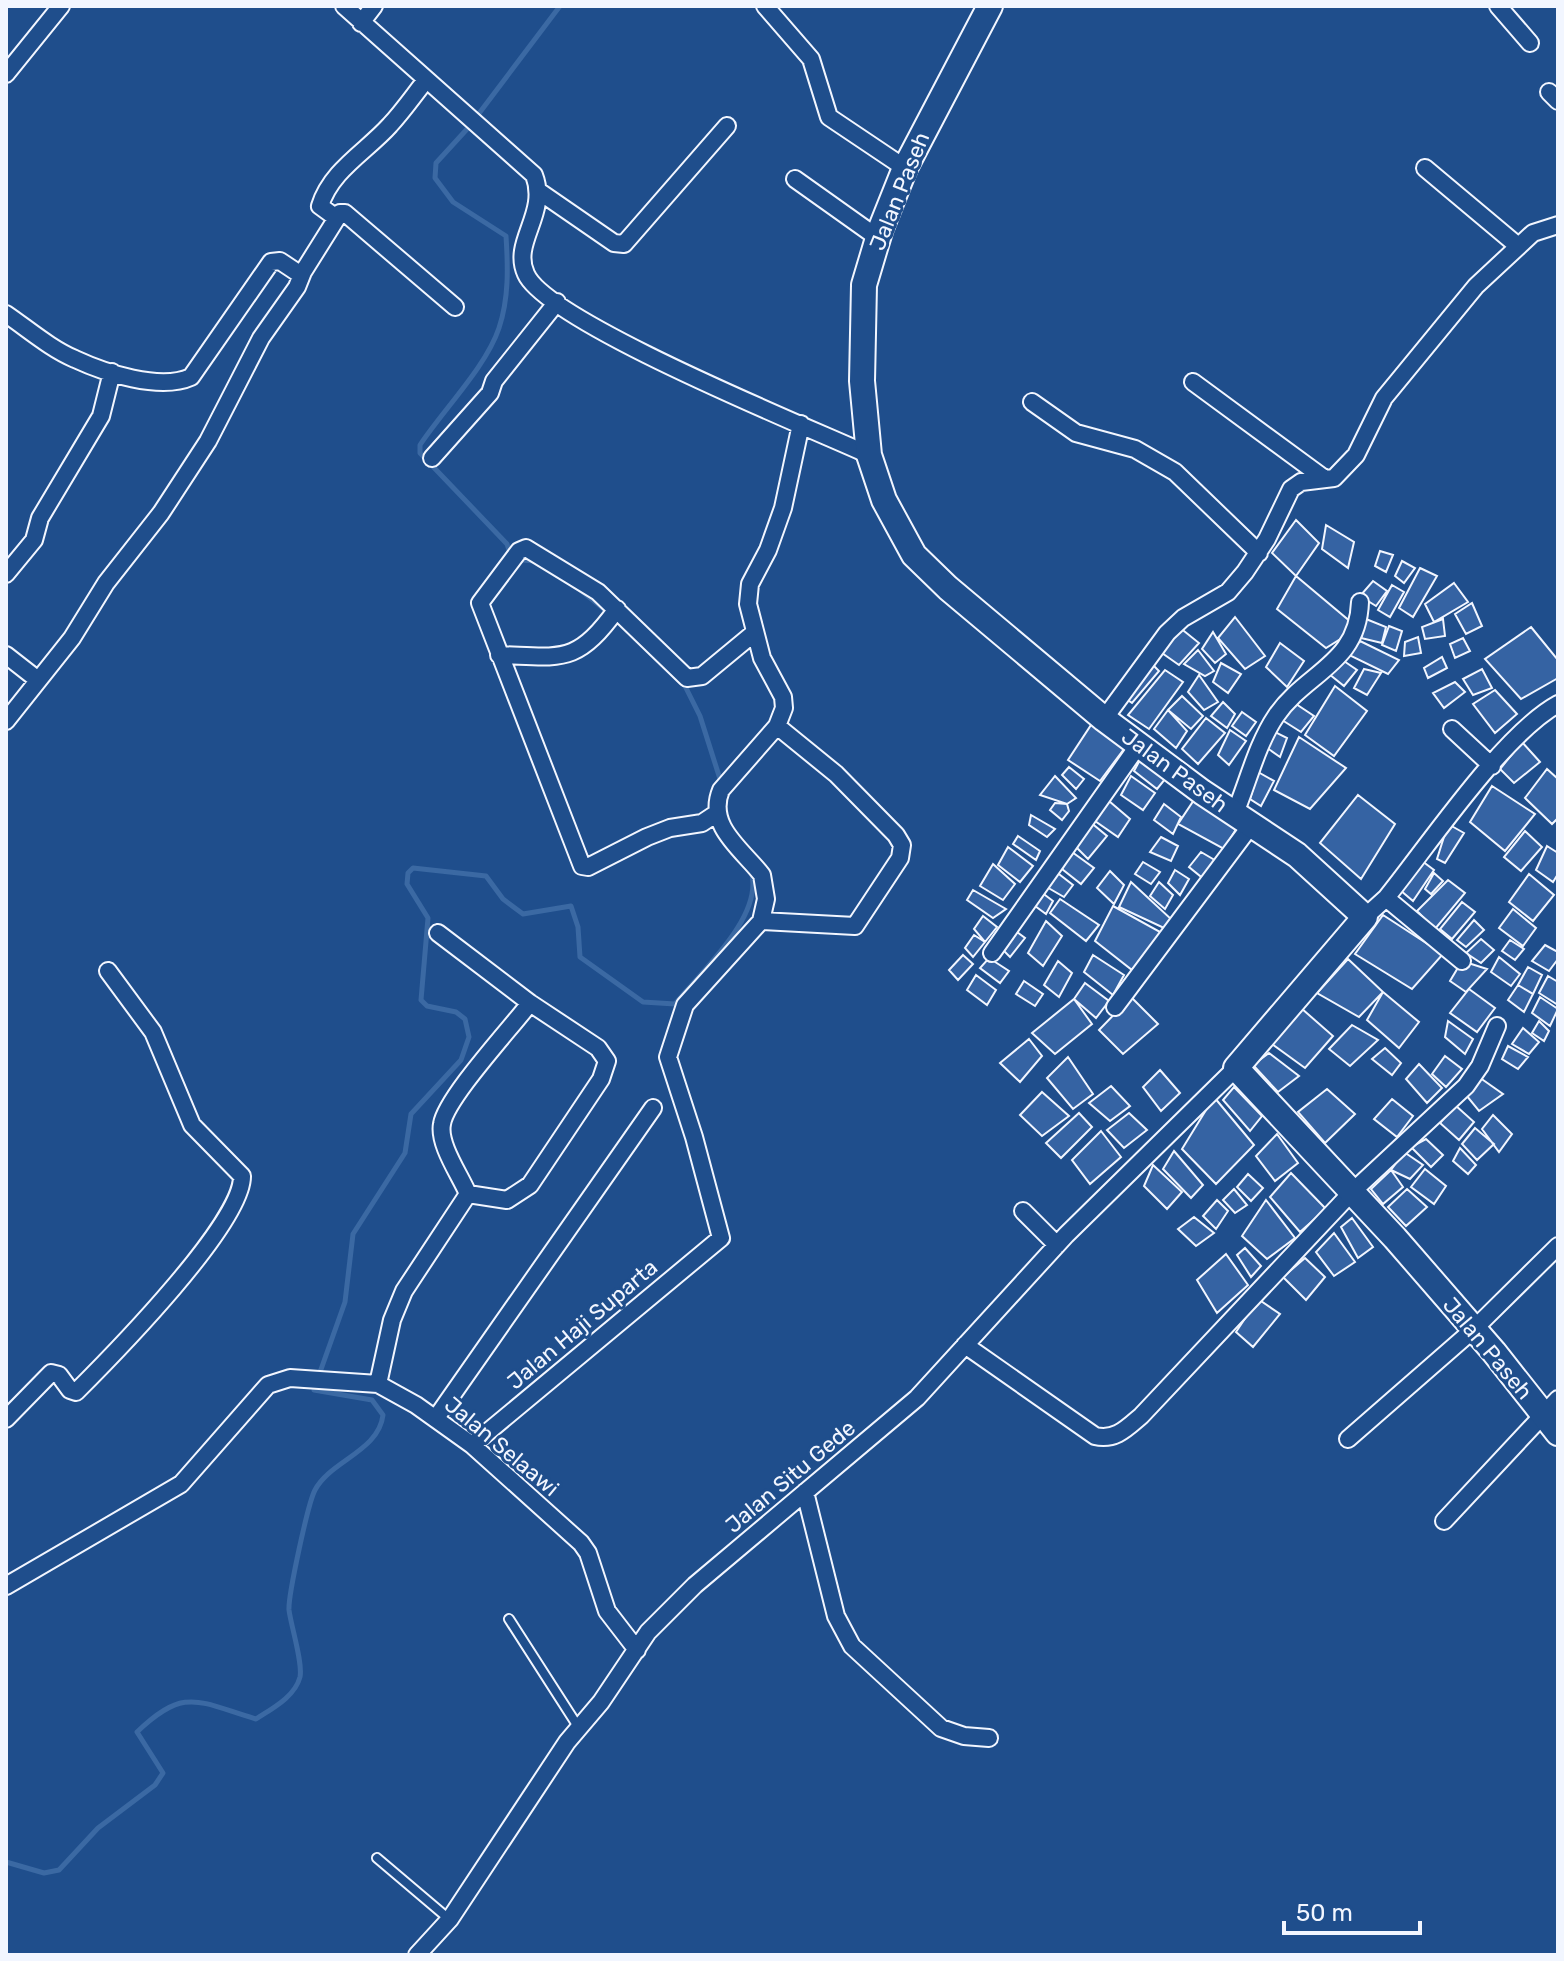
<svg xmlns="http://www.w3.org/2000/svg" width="1564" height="1961" viewBox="0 0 1564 1961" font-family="Rubik,sans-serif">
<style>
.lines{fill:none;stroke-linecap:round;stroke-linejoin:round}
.stream{stroke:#3b69a3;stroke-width:5}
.building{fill:#3563a3;stroke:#f2f6ff;stroke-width:2}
.lane-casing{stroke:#f2f6ff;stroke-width:12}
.street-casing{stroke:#f2f6ff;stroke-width:20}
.secondary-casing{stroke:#f2f6ff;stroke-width:28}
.lane{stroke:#1f4e8c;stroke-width:8}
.street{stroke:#1f4e8c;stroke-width:16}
.secondary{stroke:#1f4e8c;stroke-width:24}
.labels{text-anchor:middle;stroke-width:6;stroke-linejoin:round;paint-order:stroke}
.street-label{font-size:22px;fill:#f2f6ff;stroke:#1f4e8c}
</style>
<rect width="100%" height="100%" fill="#1f4e8c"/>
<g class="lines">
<path class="stream" d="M534 561 522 560 509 550 507 544 420 453V445C443 410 486 367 499 328 509 298 508 267 506 236L453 202 435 178 436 163 468 128 560 6
M579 589 609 613
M683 682 700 716 720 779 718 784
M319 1375 345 1302 353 1234 405 1153 411 1114 461 1060 469 1037 465 1019 456 1012 427 1006 421 1000 428 918 407 884 408 873 413 868 486 876 503 899 523 914 571 906 578 927 580 957 643 1002 675 1004C701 972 765 915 751 871
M6 1862 44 1873 59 1870 98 1828 155 1785 163 1773 137 1732C185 1686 198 1702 256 1719 271 1709 295 1697 300 1677 303 1663 291 1626 289 1610 288 1596 308 1503 315 1490 330 1461 379 1451 383 1415L372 1400 314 1390 316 1384"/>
</g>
<path class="building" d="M1296 520 1319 543 1296 576 1272 553Z
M1326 525 1354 542 1348 568 1322 549Z
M1380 551 1393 555 1386 572 1375 566Z
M1402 561 1415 568 1404 583 1395 576Z
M1420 568 1437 576 1413 617 1399 608Z
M1296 576 1358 628 1326 648 1277 609Z
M1373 581 1387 591 1376 606 1360 596Z
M1454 583 1468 602 1434 622 1425 604Z
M1392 585 1404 592 1390 617 1378 610Z
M1472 603 1482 626 1466 634 1455 614Z
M1235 617 1265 656 1245 669 1218 638Z
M1366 619 1386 627 1382 643 1361 638Z
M1443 619 1445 636 1425 639 1422 627Z
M1389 626 1402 631 1396 651 1382 645Z
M1179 627 1199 643 1179 665 1162 653Z
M1531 627 1558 660V678L1521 699 1485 659Z
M1213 632 1226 654 1215 663 1202 649Z
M1418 637 1421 653 1404 656 1405 642Z
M1463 638 1470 651 1455 658 1450 644Z
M1360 641 1399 660 1388 674 1349 655Z
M1280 643 1304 661 1287 687 1266 667Z
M1198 650 1214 671 1205 676 1184 664Z
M1338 657 1357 670 1344 686 1324 670Z
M1442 657 1447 668 1428 678 1424 668Z
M1221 663 1241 674 1228 693 1213 682Z
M1153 665 1159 671 1132 703 1125 698Z
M1364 669 1381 673 1367 695 1354 688Z
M1482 669 1492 688 1473 695 1463 679Z
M1165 670 1183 682 1149 729 1128 715Z
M1199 675 1218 702 1204 710 1188 692Z
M1455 682 1465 692 1444 708 1433 693Z
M1335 686 1367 711 1334 756 1305 735Z
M1495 690 1517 714 1495 733 1473 704Z
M1182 696 1203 716 1191 729 1168 710Z
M1223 702 1235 714 1227 728 1211 716Z
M1293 702 1314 716 1301 732 1282 720Z
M1168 710 1187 731 1176 748 1154 729Z
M1242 712 1256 722 1246 736 1232 726Z
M1206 718 1225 733 1198 764 1182 749Z
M1093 722 1127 745 1100 781 1068 760Z
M1269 729 1287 738 1280 757 1263 745Z
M1230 730 1246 741 1229 765 1218 755Z
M1299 737 1346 768 1310 809 1274 790Z
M1522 742 1540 762 1514 783 1500 769Z
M1141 758 1166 778 1157 789 1134 771Z
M1069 767 1084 779 1076 789 1062 775Z
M1547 769 1558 779V818L1552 824 1525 798Z
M1258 772 1274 781 1261 806 1250 799Z
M1055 776 1076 798 1067 804 1040 795Z
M1131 776 1155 793 1143 810 1121 795Z
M1492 786 1535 814 1505 851 1470 822Z
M1358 795 1395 824 1361 879 1320 843Z
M1196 797 1238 826 1224 849 1178 824Z
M1109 801 1130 819 1118 837 1095 821Z
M1055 803 1067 804 1069 811 1062 820 1050 810Z
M1164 804 1181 817 1173 834 1154 820Z
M1031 815 1055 829 1047 837 1029 825Z
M1089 821 1107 836 1088 859 1077 848Z
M1448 824 1464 833 1445 863 1437 859Z
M1525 831 1542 847 1521 871 1504 857Z
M1018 836 1040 851 1036 860 1013 844Z
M1161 837 1178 846 1171 861 1150 852Z
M1547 846 1558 853V874L1553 882 1536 870Z
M1008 847 1033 866 1020 882 998 865Z
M1072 852 1094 868 1081 884 1062 869Z
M1201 852 1218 862 1205 880 1189 867Z
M1418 858 1434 870 1413 901 1400 890Z
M1143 862 1160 872 1151 884 1135 874Z
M993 864 1015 884 1003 900 980 886Z
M1175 870 1189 879 1180 895 1168 883Z
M1055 871 1073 885 1064 897 1045 886Z
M1110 871 1124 885 1114 904 1097 888Z
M1434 873 1443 881 1431 894 1425 889Z
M1529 874 1554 895 1533 921 1509 902Z
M1448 880 1465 893 1435 929 1417 911Z
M1131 882 1171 919 1164 928 1119 907Z
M1159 882 1173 895 1165 909 1150 896Z
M973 890 1006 909 993 918 967 900Z
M1041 892 1053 901 1046 914 1035 906Z
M1060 899 1099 925 1086 941 1050 913Z
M1462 902 1475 912 1452 939 1440 929Z
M1113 906 1162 933 1132 970 1095 941Z
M1513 909 1536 928 1523 946 1499 928Z
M1383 915 1443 954 1412 989 1355 954Z
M983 916 997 927 985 942 974 929Z
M1474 920 1484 930 1466 947 1457 940Z
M1046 921 1062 936 1043 966 1028 953Z
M1017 932 1025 938 1010 957 1004 951Z
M974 935 985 942 973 957 965 948Z
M1481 939 1494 950 1481 963 1466 953Z
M1510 940 1524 949 1515 960 1502 951Z
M1545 945 1558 952V959L1549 971 1532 961Z
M963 955 973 964 958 980 949 970Z
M1093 955 1124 975 1113 995 1084 972Z
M1499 957 1520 974 1511 986 1491 972Z
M989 958 1009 971 1000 983 980 968Z
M1348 959 1383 992 1359 1017 1317 993Z
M1058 961 1072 973 1059 997 1044 985Z
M1462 961 1487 969 1466 992 1450 981Z
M1528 967 1542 975 1533 994 1518 985Z
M976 975 996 990 987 1005 967 990Z
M1548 976 1558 982V1005L1539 993Z
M1024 981 1043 994 1035 1006 1016 994Z
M1085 983 1109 1001 1096 1018 1074 999Z
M1518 985 1533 994 1524 1012 1508 1000Z
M1469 989 1495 1008 1477 1032 1450 1013Z
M1383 992 1419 1022 1399 1048 1367 1020Z
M1131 997 1158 1024 1123 1054 1099 1030Z
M1540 997 1558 1009 1550 1026 1532 1013Z
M1074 999 1092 1024 1055 1054 1032 1033Z
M1301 1008 1333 1036 1305 1068 1272 1044Z
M1448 1021 1473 1039 1465 1054 1445 1037Z
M1539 1021 1549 1031 1544 1041 1532 1033Z
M1352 1025 1378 1040 1350 1066 1329 1049Z
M1523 1028 1539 1042 1529 1054 1512 1044Z
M1029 1039 1042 1056 1020 1082 1000 1063Z
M1508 1046 1528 1057 1518 1069 1502 1059Z
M1385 1048 1401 1063 1392 1075 1372 1059Z
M1269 1053 1299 1076 1278 1092 1253 1065Z
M1445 1056 1462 1069 1446 1087 1432 1074Z
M1068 1057 1093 1094 1073 1109 1047 1078Z
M1419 1064 1442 1088 1427 1103 1406 1079Z
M1160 1070 1180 1093 1161 1111 1143 1087Z
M1476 1075 1503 1094 1479 1111 1462 1090Z
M1111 1086 1130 1106 1110 1121 1089 1103Z
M1234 1087 1262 1116 1250 1131 1223 1100Z
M1327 1089 1355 1114 1325 1143 1298 1112Z
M1042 1092 1069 1116 1042 1136 1020 1115Z
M1214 1097 1254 1145 1216 1184 1182 1149Z
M1392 1099 1413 1116 1397 1137 1374 1119Z
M1455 1105 1474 1122 1459 1140 1440 1123Z
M1079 1113 1092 1127 1061 1158 1046 1143Z
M1129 1113 1147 1130 1124 1148 1107 1130Z
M1493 1115 1512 1134 1499 1152 1482 1129Z
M1475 1128 1494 1144 1477 1160 1462 1144Z
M1101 1131 1121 1157 1090 1184 1072 1160Z
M1277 1134 1298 1163 1275 1181 1256 1156Z
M1426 1139 1443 1155 1431 1167 1411 1147Z
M1460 1148 1476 1165 1468 1174 1453 1161Z
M1174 1151 1203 1185 1191 1198 1163 1169Z
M1404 1152 1423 1165 1410 1179 1391 1170Z
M1153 1165 1182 1192 1167 1209 1144 1186Z
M1425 1169 1446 1186 1434 1204 1411 1187Z
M1391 1170 1403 1187 1383 1204 1371 1189Z
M1291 1173 1326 1209 1300 1232 1270 1197Z
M1248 1174 1263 1188 1251 1201 1237 1187Z
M1234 1189 1247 1205 1235 1213 1223 1200Z
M1407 1189 1427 1207 1406 1226 1388 1207Z
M1217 1200 1228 1211 1216 1229 1203 1216Z
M1266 1200 1295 1238 1267 1259 1242 1236Z
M1194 1217 1214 1233 1196 1246 1178 1229Z
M1352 1218 1373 1247 1358 1258 1341 1227Z
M1334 1233 1355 1262 1334 1276 1316 1252Z
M1245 1248 1261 1266 1251 1277 1237 1255Z
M1226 1254 1248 1285 1217 1313 1197 1280Z
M1305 1258 1325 1277 1306 1300 1283 1277Z
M1258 1299 1280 1314 1253 1347 1236 1332Z"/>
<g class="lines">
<defs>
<path id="lane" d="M509 1619 579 1728
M377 1858 449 1919"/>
<path id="street" d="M344 6 534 175C549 214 511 242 526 274 547 322 810 428 869 455
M765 6 811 59 829 117 905 168
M1498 6 1530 43
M361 23 374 6
M6 74 61 6
M1549 92 1558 101
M1425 168 1518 246
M795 179 878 238
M540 192 614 243 624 244 727 126
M335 217 320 206C331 170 367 151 390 125 403 111 414 95 426 80
M6 314C28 329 51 349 75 359 105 373 160 391 191 377L271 262 280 261 298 273 303 272 340 213H345L455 307
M1193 382 1325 479
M1032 402 1076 433 1135 449 1175 472 1259 553
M432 458 490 393 494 381 557 302
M6 574 34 540 40 518 101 416 112 372
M6 655 38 680
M499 655C563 657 576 665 617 609
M1104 719 1167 633 1183 618 1228 592 1245 572 1267 539 1291 489 1301 482 1334 478 1356 455 1384 398 1476 286 1533 233 1558 225
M6 721 72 638 106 583 161 513 208 441 261 338 297 287 303 272
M777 726 784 708 783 697 762 658 748 604 750 584 768 550 783 508 801 424
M1452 729 1492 766
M717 813 702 823 670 828 647 837 588 867 582 866 480 603 519 551 526 548 598 592 687 678 702 676 754 633
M1235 813C1248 782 1257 744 1276 716 1306 672 1358 664 1360 602
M1386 898 1462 961
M1365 917 1386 898C1428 846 1503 734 1558 704
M438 933 530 1003 598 1048 607 1061 601 1079 530 1185 507 1200 468 1194
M992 953 1140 743
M1115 1007 1252 824
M1023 1211 1057 1245
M965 1345 1095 1436C1115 1441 1127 1428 1141 1416L1351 1193 1466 1086 1480 1066 1497 1026
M378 1384 392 1320 404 1291 468 1194C460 1175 438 1144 442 1124 446 1098 511 1028 530 1003
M436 1418 653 1108
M6 1419 51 1373 59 1375 70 1390 76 1392C113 1355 243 1223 242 1176L192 1125 153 1032 108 971
M1348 1439 1474 1329 1558 1246
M472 1445 721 1238 694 1137 668 1057 685 1005 761 921 766 899 762 875C743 850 706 826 721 790L777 726 836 774 896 835 902 845 900 858 855 926 761 921
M805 1492 836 1616 852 1646 941 1728 964 1736 989 1738
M1444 1521 1558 1399
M6 1586 181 1484 268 1385 290 1378 378 1384 416 1405 472 1445 581 1543 588 1553 607 1611 637 1650
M417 1955 450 1919 567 1742 601 1702 648 1632 695 1585 917 1398 1066 1235 1236 1068"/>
<path id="secondary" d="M990 6 905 168 881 228 864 285 862 381 869 455 884 500 914 555 948 588 1104 719 1202 792 1297 855 1365 917 1236 1068 1395 1238 1494 1352 1558 1433"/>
</defs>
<use href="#lane" class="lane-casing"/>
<use href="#street" class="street-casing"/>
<use href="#secondary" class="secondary-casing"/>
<use href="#lane" class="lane"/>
<use href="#street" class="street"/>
<use href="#secondary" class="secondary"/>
</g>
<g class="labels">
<g class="street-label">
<text transform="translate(899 191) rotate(-68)" y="8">Jalan Paseh</text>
<text transform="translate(1175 770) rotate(36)" y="8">Jalan Paseh</text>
<text transform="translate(582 1324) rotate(-40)" y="8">Jalan Haji Suparta</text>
<text transform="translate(1488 1348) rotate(50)" y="8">Jalan Paseh</text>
<text transform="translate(502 1446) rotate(40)" y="8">Jalan Selaawi</text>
<text transform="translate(790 1476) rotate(-40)" y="8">Jalan Situ Gede</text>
</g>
</g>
<rect width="1564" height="1961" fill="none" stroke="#f2f6ff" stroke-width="16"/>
<path d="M1284 1921v12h136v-12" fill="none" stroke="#f2f6ff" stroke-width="4"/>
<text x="1296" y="1921" font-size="24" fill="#f2f6ff" stroke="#1f4e8c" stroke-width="6" paint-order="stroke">50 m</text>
</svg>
